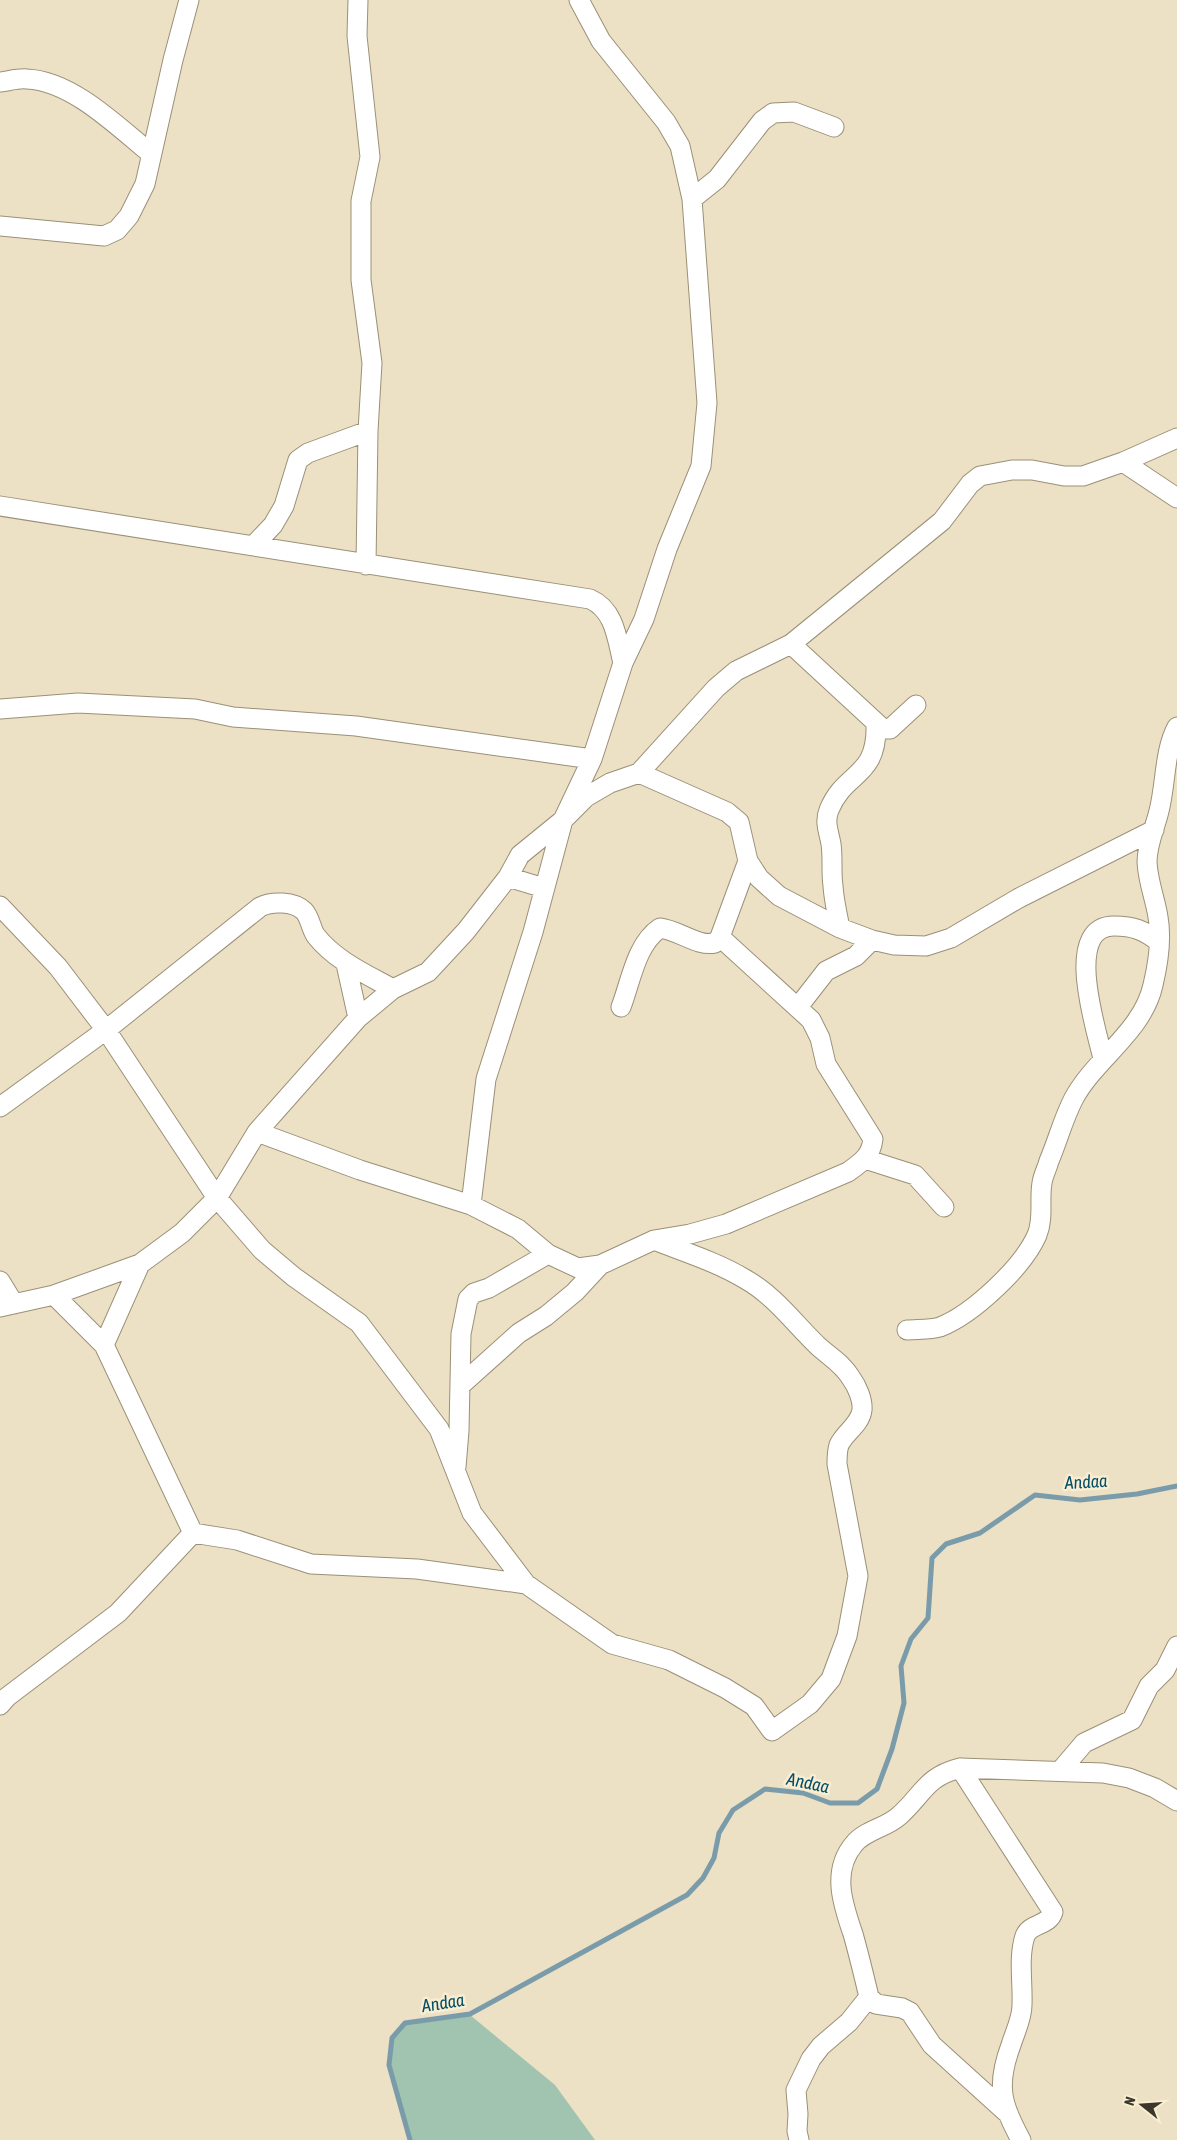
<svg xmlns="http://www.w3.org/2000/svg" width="1177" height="2140" viewBox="0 0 1177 2140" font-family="'Asap Condensed',sans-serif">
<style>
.green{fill:#a0c4af}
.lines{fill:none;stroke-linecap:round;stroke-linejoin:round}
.stream{stroke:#7a9caa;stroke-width:5}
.minor-casing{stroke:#9b9077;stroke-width:21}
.minor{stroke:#fff;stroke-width:19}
.labels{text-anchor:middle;stroke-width:5;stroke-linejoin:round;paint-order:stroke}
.water-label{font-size:18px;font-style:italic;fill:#064e65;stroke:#f9edd2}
</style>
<rect width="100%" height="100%" fill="#ece0c5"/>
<path class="green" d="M470 2015 555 2085 595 2140H410C401 2111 373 2045 404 2023 414 2017 456 2016 470 2015Z"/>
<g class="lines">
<path class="stream" d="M410 2140 389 2065 392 2038 405 2023 470 2014 687 1895 703 1878 714 1858 719 1833 733 1810 765 1789 803 1793 830 1803H858L877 1789 892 1749 904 1703 901 1666 911 1639 928 1618 932 1558 946 1544 980 1533 1035 1495 1080 1500 1137 1494 1177 1486"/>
<defs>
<path id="minor" d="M358 0 357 36 370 157 361 201V280L372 363 368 431 366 565
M0 82C9 81 18 78 27 79 72 81 117 126 150 153
M692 199 717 179 762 121 773 113 794 112 834 127
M0 226 104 236 117 230 129 216 145 184 173 60 189 0
M1123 462 1177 498
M0 506 590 599C615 610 617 639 623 663
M254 545 273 525 284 506 298 460 308 453 368 431
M791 644 883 729H890L916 705
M0 709 78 703 195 709 233 717 356 726 592 759
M639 773 716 688 736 671 791 644 942 521 970 484 980 476 1012 470H1032L1064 476H1083L1123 462 1177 438
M508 877 544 888
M0 906 58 967 106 1030 217 1198 262 1250 294 1277 359 1323 439 1429 472 1513 526 1584
M840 928C837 914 834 900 833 886 831 872 833 857 831 844 829 832 824 822 829 810 845 770 878 779 876 723
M346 964 358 1018
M621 1007C631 981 636 944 660 928 678 930 698 947 715 943L720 937 748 861
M798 1007 826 971 856 956 872 940
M1103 1059C1097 1031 1062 926 1114 926 1133 926 1144 930 1159 942
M0 1107 106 1030 260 907C271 901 294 901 304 911 310 917 311 929 316 936 336 961 366 974 393 989
M257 1132 360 1170 471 1205 518 1229 548 1254 578 1268 600 1265 654 1240 690 1234 726 1224 848 1172C862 1162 871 1156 873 1139L826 1064 820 1038 811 1020 720 937
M865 1159 915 1175 944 1207
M471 1205 486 1079 533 932 563 820 592 759 623 663 644 619 667 549 701 466 707 403 692 199 680 146 666 122 601 41 579 0
M0 1281 14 1304
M54 1295 104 1345 193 1533
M0 1307 54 1295 140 1264 182 1233 217 1198 257 1132 358 1018 393 989 428 972 466 931 508 877 520 855 563 820 586 797 610 783 639 773 727 812 739 822 748 861 759 878 779 896 840 928 872 940 894 945 926 946 951 938 1019 898 1154 830
M907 1330C917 1329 930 1330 940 1327 973 1314 1023 1267 1037 1235 1044 1218 1039 1200 1042 1183 1043 1175 1047 1169 1049 1161 1058 1140 1063 1119 1074 1098 1096 1058 1143 1031 1153 985 1158 964 1162 939 1158 917 1155 898 1148 882 1147 862 1147 844 1155 828 1159 811 1166 784 1164 751 1177 727
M104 1345 140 1264
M461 1385 519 1333 546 1316 575 1292 600 1265
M456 1467 459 1431 461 1334 468 1299 474 1293 489 1288 548 1254
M193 1533 237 1540 311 1564 417 1569 526 1584 612 1644 669 1660 725 1688 754 1706 772 1731 810 1704 831 1679 847 1636 858 1576 837 1464C837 1457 837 1451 839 1445 845 1432 860 1425 862 1410 863 1400 857 1386 851 1378 843 1364 830 1357 818 1346 795 1324 774 1295 745 1279 717 1262 684 1252 654 1240
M0 1705 7 1697 118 1613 193 1533
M960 1768 1053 1912C1049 1926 1030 1923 1025 1936 1018 1958 1023 1982 1022 2005 1022 2019 1015 2032 1011 2045 996 2085 1001 2104 1021 2140
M1061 1770 1084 1743 1132 1720 1149 1686 1165 1670 1177 1646
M1006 2112 932 2045 910 2012 902 2008 876 2004 869 1997C864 1976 859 1955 853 1934 843 1905 831 1871 854 1844 865 1830 886 1828 899 1816 923 1795 925 1777 960 1768L1103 1773 1129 1778 1155 1788 1177 1801
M799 2140 797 2131 798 2114 796 2090 811 2059 821 2046 849 2022 869 1997"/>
</defs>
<use href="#minor" class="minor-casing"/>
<use href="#minor" class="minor"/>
</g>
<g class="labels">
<g class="water-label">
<text transform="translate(1086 1482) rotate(-3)" y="6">Andaa</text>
<text transform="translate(808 1783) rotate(12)" y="6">Andaa</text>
<text transform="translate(443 2003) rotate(-9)" y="6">Andaa</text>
</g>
</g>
<g transform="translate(1142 2105) rotate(287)" stroke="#f9edd2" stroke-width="4" paint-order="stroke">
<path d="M0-4L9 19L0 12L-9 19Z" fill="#3c372d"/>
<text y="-8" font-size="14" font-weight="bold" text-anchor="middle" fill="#3c372d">N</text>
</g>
</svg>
